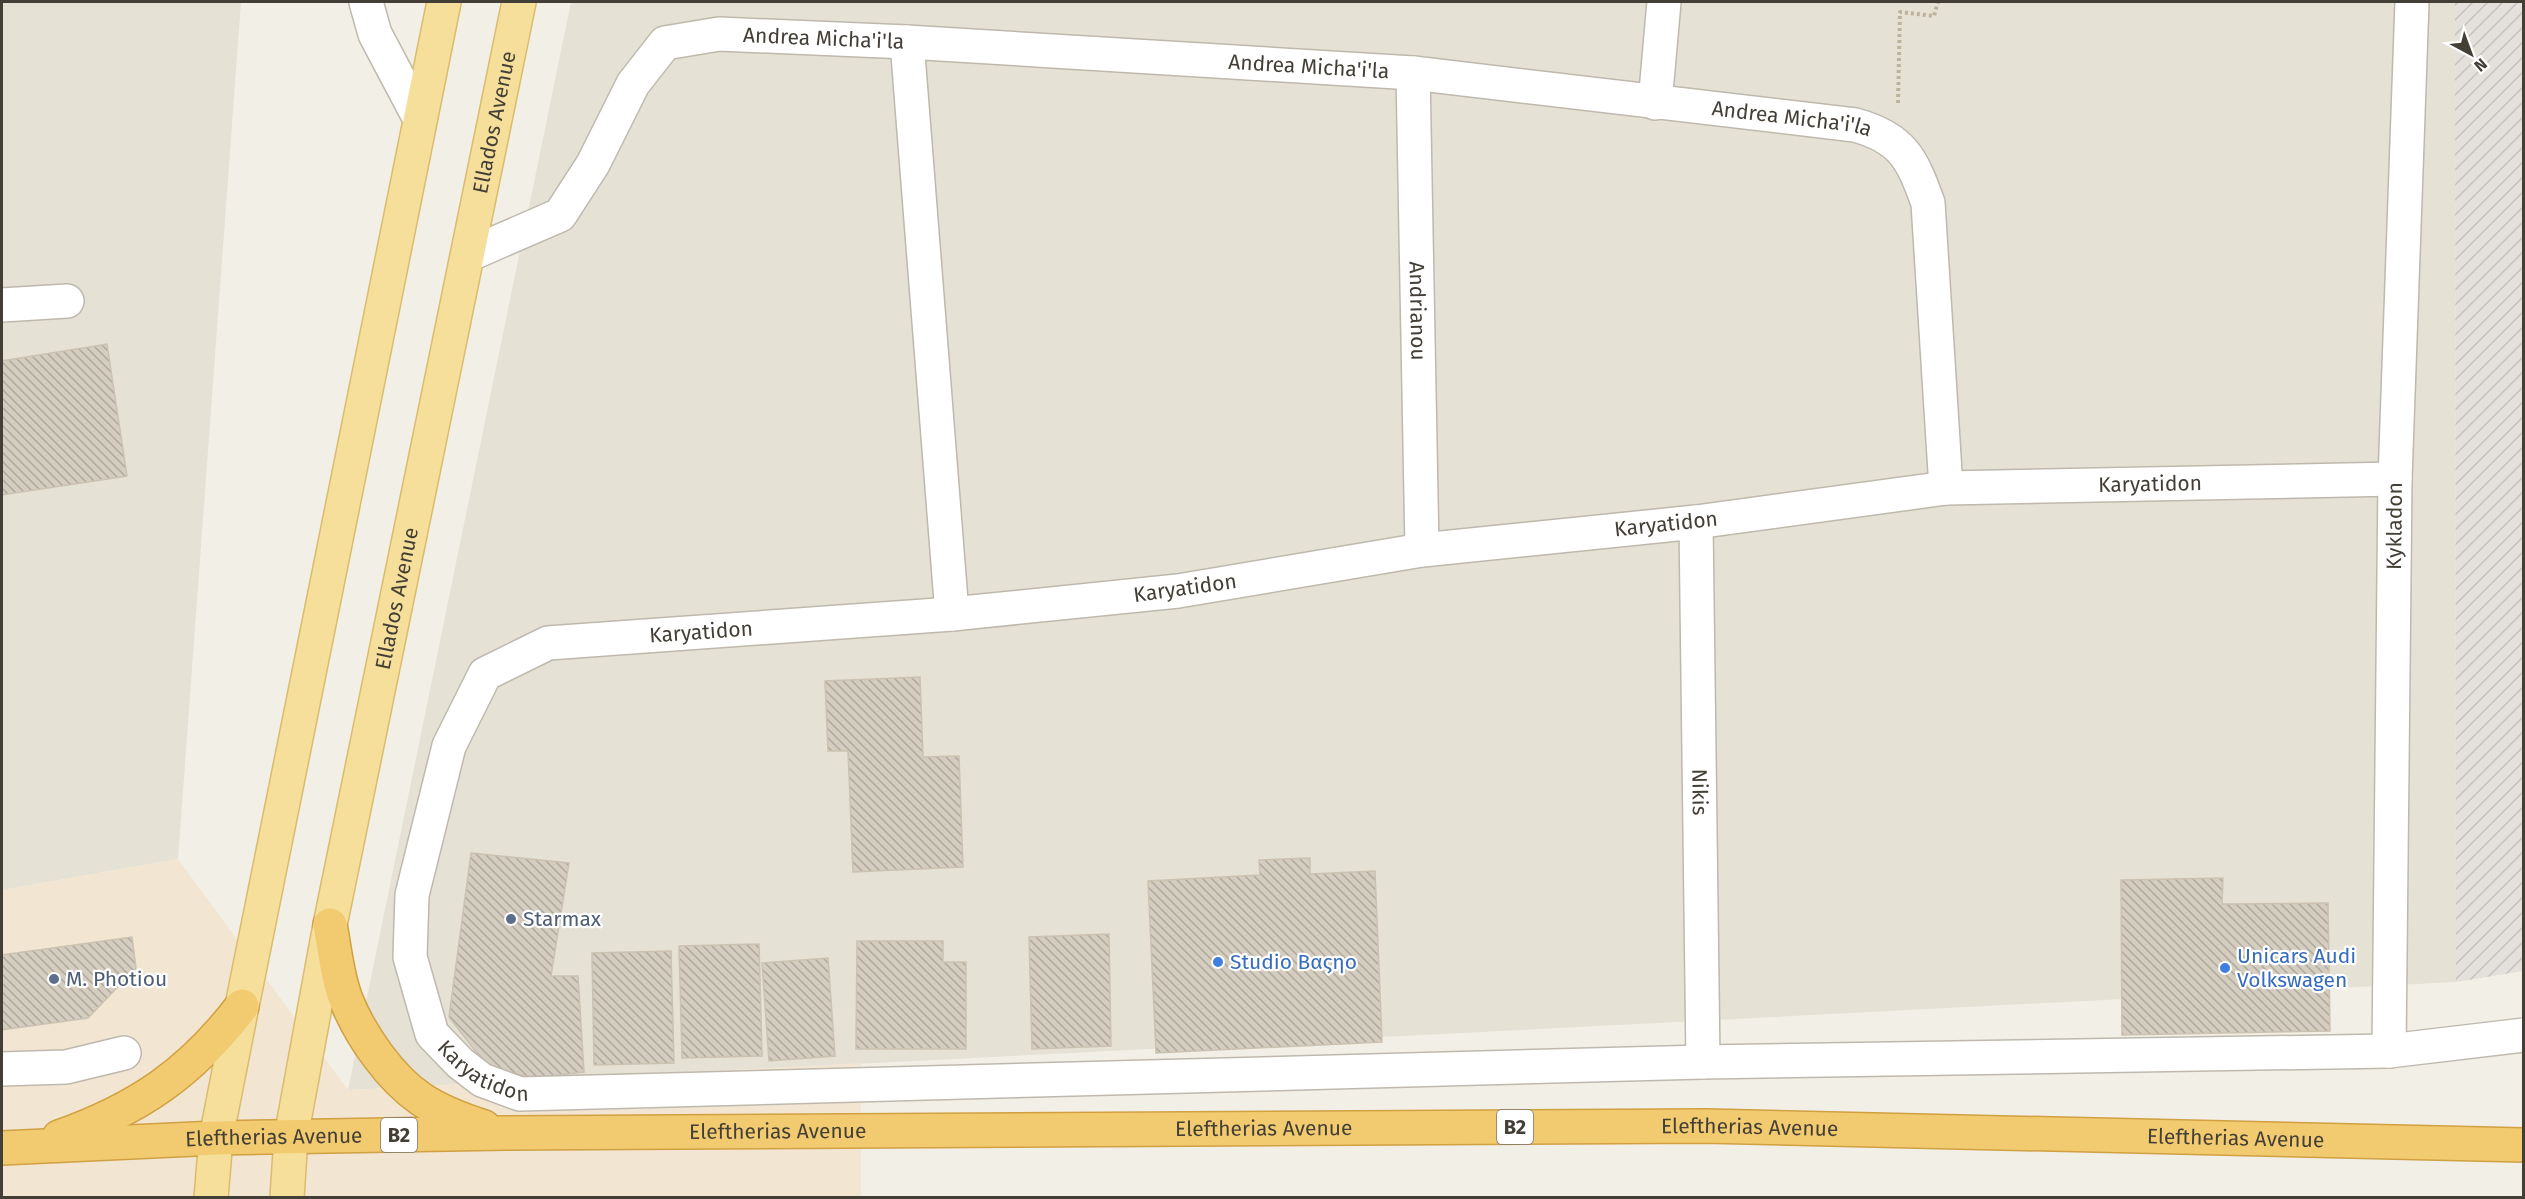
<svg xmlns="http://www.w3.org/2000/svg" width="2525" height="1199" viewBox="0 0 2525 1199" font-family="'Fira Sans',sans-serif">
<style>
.residential{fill:#e5e1d5}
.commercial{fill:#f2e6d3}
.industrial{fill:url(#industrial-furrows)}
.building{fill:url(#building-back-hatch);stroke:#ccc2b1;stroke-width:1.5}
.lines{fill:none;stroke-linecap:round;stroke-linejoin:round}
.minor-casing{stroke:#bfb9ad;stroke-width:36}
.major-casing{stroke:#d9bc6d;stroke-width:36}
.highway-casing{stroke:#d0a042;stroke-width:36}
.path{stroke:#bdb29c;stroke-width:4;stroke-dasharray:3 3;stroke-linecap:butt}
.minor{stroke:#fff;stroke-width:33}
.major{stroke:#f6df9b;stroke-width:33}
.highway{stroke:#f2cb71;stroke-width:33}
.service-dot{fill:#5c6f8a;stroke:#fff;stroke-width:2}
.shop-dot{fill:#3f7fe0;stroke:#fff;stroke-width:2}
.labels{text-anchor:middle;stroke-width:4.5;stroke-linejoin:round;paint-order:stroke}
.shield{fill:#fff;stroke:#7c7972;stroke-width:1.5}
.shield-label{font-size:20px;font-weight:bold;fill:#443f36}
.street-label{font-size:21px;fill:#443f36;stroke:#fff}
.service-label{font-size:21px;fill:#4e5e75;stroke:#fff;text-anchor:start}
.shop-label{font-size:21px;fill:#366cbe;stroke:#fff;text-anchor:start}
</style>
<defs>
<pattern id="industrial-furrows" width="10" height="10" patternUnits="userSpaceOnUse" patternTransform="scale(1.5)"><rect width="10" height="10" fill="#e4e0db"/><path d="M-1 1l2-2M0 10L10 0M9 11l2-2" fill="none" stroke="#c5c1bd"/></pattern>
<pattern id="building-back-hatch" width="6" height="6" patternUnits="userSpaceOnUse" patternTransform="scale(1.5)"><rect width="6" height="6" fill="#d5cdc0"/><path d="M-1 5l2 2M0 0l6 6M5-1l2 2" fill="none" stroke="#aea89d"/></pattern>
</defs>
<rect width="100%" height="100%" fill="#f2efe6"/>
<path class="residential" d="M2 2H241L178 859 2 890Z
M571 2H2455L2456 982 348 1090Z"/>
<path class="commercial" d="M178 859 348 1090 861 1063V1197L2 1198V890Z"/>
<path class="industrial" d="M2455 2H2524L2523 971 2456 982Z"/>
<path class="building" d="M107 344 127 476 2 495V361Z
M920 677 923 757 959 756 963 867 853 872 848 751H828L825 681Z
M471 853 569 863 551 976H578L584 1072 533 1078 487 1066 449 1017Z
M1310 858V874L1375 871 1382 1042 1156 1053 1148 881 1260 875 1259 860Z
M2223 878 2222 904 2328 903 2330 1031 2122 1035 2121 880Z
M1109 934 1111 1046 1032 1049 1029 937Z
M132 937 136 968 88 1018 2 1030V955Z
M857 941H943V962H966V1049H856Z
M759 944 762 1056 682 1058 679 946Z
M671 951 674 1063 594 1065 592 953Z
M828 958 835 1056 769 1061 762 963Z"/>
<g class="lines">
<defs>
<g id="minor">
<path d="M366 2 375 34 420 119"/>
<path d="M907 42 952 614"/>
<path id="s1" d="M1413 73 1422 550"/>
<path d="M1655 103 1664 2"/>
<path id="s2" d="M468 255 560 215 593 164 633 84 665 43 719 34 907 42 1413 73 1855 125C1903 138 1912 159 1928 203L1946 488"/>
<path d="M2 305 67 301"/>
<path id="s3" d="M2395 479 1946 488 1696 522 1422 550 1178 591 952 614 548 643 485 674 449 746 412 895 410 957 432 1034 460 1063 482 1080 520 1094 1703 1062 2389 1051 2524 1035"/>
<path id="s4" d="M1696 522 1703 1062"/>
<path id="s5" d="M2389 1051 2395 479 2412 2"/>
<path d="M2 1069 66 1067 124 1053"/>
</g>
<g id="major">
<path d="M211 1198 216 1138 242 1006 444 2"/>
<path id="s6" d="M287 1198 291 1137 330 925 519 2"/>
</g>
<g id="highway">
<path d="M330 925C335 950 337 978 347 1002 361 1036 390 1078 421 1099 440 1112 462 1120 484 1127"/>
<path d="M59 1137C138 1109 191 1073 242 1006"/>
<path id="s7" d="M2 1148 216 1138 507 1133 1705 1126 2524 1145"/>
</g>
</defs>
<use href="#minor" class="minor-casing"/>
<use href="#major" class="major-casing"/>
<use href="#highway" class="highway-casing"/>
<path class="path" d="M1898 103 1900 12 1934 16 1938 2"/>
<use href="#minor" class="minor"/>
<use href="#major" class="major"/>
<use href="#highway" class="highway"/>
</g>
<g class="service-dot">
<circle cx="511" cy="919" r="6"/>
<circle cx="54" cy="979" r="6"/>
</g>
<g class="shop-dot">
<circle cx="1218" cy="962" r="6"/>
<circle cx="2225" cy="968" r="6"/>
</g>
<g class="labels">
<g class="shield">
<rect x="1497" y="1110" width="36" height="34" rx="4.5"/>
<rect x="381" y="1118" width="36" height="34" rx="4.5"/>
</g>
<g class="shield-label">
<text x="1515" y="1134">B2</text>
<text x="399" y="1142">B2</text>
</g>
<g class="street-label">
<text dy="7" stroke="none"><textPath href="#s2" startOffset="462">Andrea Micha'i'la</textPath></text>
<text dy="7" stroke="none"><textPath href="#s2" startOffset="948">Andrea Micha'i'la</textPath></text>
<text dy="7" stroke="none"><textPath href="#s2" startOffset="1434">Andrea Micha'i'la</textPath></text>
<text dy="7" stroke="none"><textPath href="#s6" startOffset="1096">Ellados Avenue</textPath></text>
<text dy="7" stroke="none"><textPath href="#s1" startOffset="238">Andrianou</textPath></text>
<text transform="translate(2150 484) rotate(-1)" y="7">Karyatidon</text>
<text transform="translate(1666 524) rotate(-6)" y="7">Karyatidon</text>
<text dy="7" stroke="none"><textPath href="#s5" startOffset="525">Kykladon</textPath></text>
<text transform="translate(1185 588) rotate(-8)" y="7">Karyatidon</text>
<text dy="7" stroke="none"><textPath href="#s6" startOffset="610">Ellados Avenue</textPath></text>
<text transform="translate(701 632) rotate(-4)" y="7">Karyatidon</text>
<text dy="7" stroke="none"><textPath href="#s4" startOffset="270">Nikis</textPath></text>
<text dy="7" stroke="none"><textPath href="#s3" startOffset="2368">Karyatidon</textPath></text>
<text dy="7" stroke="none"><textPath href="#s7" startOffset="1262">Eleftherias Avenue</textPath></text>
<text dy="7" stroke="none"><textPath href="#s7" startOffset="1748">Eleftherias Avenue</textPath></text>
<text dy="7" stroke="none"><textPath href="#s7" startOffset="776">Eleftherias Avenue</textPath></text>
<text dy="7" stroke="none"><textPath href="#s7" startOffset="272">Eleftherias Avenue</textPath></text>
<text dy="7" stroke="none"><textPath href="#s7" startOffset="2234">Eleftherias Avenue</textPath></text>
</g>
<g class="service-label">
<text x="523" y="926">Starmax</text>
<text x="66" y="986">M. Photiou</text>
</g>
<g class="shop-label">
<text x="2237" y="963">Unicars Audi<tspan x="2237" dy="24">Volkswagen</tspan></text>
<text x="1230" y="969">Studio Βαςηο</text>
</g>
</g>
<rect width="2525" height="1199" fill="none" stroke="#443f36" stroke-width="6"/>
<g transform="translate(2471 54) rotate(139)" stroke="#ffffff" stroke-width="4.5" paint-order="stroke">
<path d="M0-4.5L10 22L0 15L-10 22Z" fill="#443f36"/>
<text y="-9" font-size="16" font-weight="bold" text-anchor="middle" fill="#443f36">N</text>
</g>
</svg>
